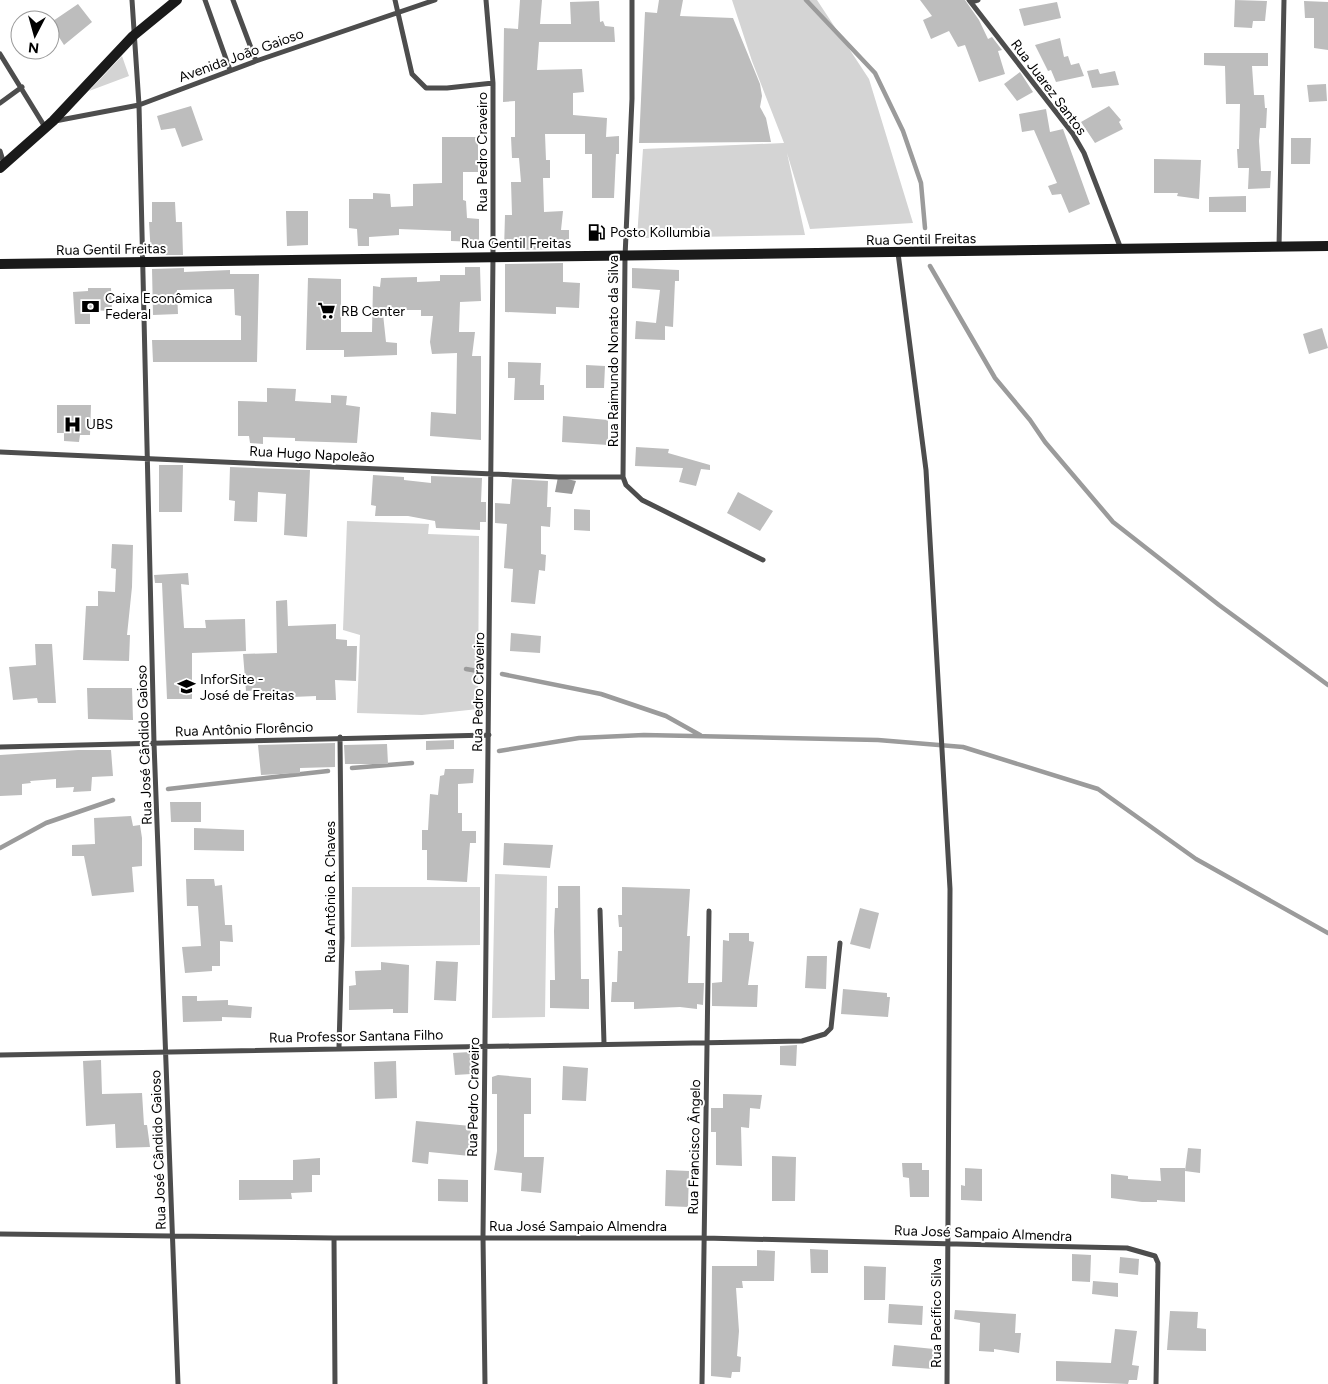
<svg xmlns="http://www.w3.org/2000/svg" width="1328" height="1384" viewBox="0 0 1328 1384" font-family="Figtree,sans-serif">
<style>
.green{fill:#d4d4d4}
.water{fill:#9b9b9b}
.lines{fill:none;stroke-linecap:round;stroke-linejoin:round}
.stream{stroke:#9b9b9b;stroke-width:4.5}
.building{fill:#bdbdbd}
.street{stroke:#4d4d4d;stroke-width:5}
.secondary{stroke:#1a1a1a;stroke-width:10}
.labels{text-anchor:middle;stroke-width:4;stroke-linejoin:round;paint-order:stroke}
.street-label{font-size:14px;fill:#000;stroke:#fff}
.poi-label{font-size:14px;fill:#000;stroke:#fff;text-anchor:start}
</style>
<rect width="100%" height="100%" fill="#fff"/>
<path class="green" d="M732 0H817L869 79 913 223 810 229 787 153 805 235 637 238 643 149 784 143 752 61Z
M122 56 129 76 89 91Z
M347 521 429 524 428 534 479 536 478 709 422 715 357 713 360 635 343 630Z
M495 874 547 876 545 1017 492 1018Z
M352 887H480V945L351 947Z"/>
<path class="water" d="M558 477 576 481 572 494 555 492Z"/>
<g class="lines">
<path class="stream" d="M806 0 875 73 903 131 921 183 925 228
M930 266 995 378 1030 420 1045 442 1113 522 1219 605 1328 685
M466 669 478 671
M502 674 601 694 666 716 700 735
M499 751 579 738 644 735 878 740 963 747 1098 789 1196 859 1328 933
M352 768 412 763
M168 789 328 771
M0 848 46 823 113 800"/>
</g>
<path class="building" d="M520 0H542L540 24H571L570 2 599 1 600 22 603 21 605 26 614 27 615 42H539L537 70 582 69 584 92 573 93V115L607 118 606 137 619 136V154H616L614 198H592V154H585V134H545L546 160H550V178H543L544 212 563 211 561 230H569V244H564V249L504 250 505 215H512L511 182H521L519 158H512L511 137H515V101L503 102 504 28 518 29Z
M659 0H683L680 16 733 18 760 84 762 96 760 107 766 118 771 142 639 143 645 12 657 13Z
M920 0H965L979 20 988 39 992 37 1002 50 998 51 1005 74 979 82 965 45 958 47 949 31 931 39 923 20 932 16Z
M1235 0 1267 1 1265 21H1253L1252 28 1234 27Z
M1304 1 1328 2V50L1314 48V18H1305Z
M1057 2 1061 18 1024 26 1019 9Z
M78 4 92 22 64 45 50 23Z
M1060 38 1064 57 1068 56 1071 65 1079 63 1084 76 1056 82 1051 70 1048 71 1035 45Z
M1204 53H1268V66H1252L1254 95H1264L1265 108H1267L1266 128H1260L1259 141 1261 171H1271L1270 188 1248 189 1249 168H1238L1237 149H1239L1240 104H1226L1225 66 1204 65Z
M1098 69 1100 74 1115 71 1119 85 1092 88 1087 71Z
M1020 72 1033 92 1017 101 1004 84Z
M1326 84 1327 101 1309 102 1307 85Z
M191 106 203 140 182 147 175 128 161 130 157 116Z
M1109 106 1121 120 1119 122 1123 129 1095 143 1081 122Z
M1046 109 1050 132 1063 129 1090 204 1069 213 1061 194 1052 195 1048 186 1057 183 1034 130 1022 132 1019 114Z
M442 137H478V172H463V200L466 201 467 218 479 219V242L451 241V231L399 229V235L369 237V246H358L357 229 349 228V199H373V193L390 194 391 207 413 206V184L442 183Z
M1291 138H1311L1310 164H1291Z
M1154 159 1201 160 1199 199 1177 196 1178 193H1154Z
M1246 196V212H1209V197Z
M152 202H175L176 222H182L183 255H151L149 222H152Z
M286 211H308V245L287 246Z
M563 263V282L580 283 579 308 556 307V314L505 312V264Z
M465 267H480L481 301 460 302 459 332H475L472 356H481V440L430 436 431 412 456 414 457 353 432 354 430 342 433 316H421V310H394V313L383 314 386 342 397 343V355L344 357V350H306L308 278 341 279V332H372L373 286 380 287 381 278 417 277V282L440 281V275H465Z
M184 268V272L230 270V274H259L257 362H153L152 340H241V316L235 315 234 289 177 290 178 314 153 315 152 269Z
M632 268 679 270V281H675L673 327 665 326V340L635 339 636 321 656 323 660 290 632 288Z
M88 288H111L112 311 90 310V324H75L73 292 88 291Z
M1322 328 1328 348 1309 354 1303 334Z
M508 362 541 363 540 385H544V400H514L515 378H508Z
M586 365 605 366 604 388H586Z
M267 388 296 389 295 401 331 403V395L347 396 346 405 360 407 357 443 295 441V438L263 437V444L250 443 249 436H238V401L267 402Z
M57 405H91L90 435H80L79 442 64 441V433H57Z
M563 416 608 420V445L562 442Z
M636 447 669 449 668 453 710 465V470L701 469 696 486 679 482 683 468 635 466Z
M159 465H183L182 512H159Z
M230 467 310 470 307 537 284 535 286 494 258 492 257 522 234 521 235 501 229 500Z
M373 475 404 477V480L431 483V476L482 478 481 502H486V522H480V530L436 528 435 521 408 516H375L376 506 371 505Z
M512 479 548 481 547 507H551L550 527 541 526V554L546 555 545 571 539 570 535 604 511 602 513 569 504 568 507 524 495 523V503L510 504Z
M738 492 773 511 760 531 727 513Z
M574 509 590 510V531L574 530Z
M112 544 133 545 132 587 127 635H130L129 661 83 660 86 606H98V591L115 592 116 569 111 568Z
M188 573 189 585 181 584 184 628H206L205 620 245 619 246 651 192 653V699H167L162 583H155L154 575Z
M287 600 288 626 336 624V639L347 640V646H357L356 681 335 680 336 700H316V696L292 697V693L263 695 262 690 246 691 243 654 277 653 276 601Z
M511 633 541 636 540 653 510 651Z
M35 644H52L56 703H38L37 698 13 700 9 667 36 665Z
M87 688H132L133 720 88 719Z
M454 740V749L426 750V741Z
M335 743V767L300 768V773L261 775 258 745Z
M387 744 388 764H345L344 745Z
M78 750H111L113 776 92 777 91 791 73 792 74 787 56 788V779L30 781 31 783 22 784V795L0 796V755Z
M445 769H474L473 783 458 784V813H462V831H476V843H470L467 882 427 880V850H422V830H428L430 794 438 795 440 776 444 775Z
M170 802H201V822H171Z
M131 816 133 826 140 825 142 838V866L132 867 134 892 92 896 84 856H72V845L95 844 94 818Z
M194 828 244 830V851L194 850Z
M504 843 553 845 550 868 503 865Z
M186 879H214L215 886 222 885 225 925H232L233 942 220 941V966H212V971L185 973 182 947 201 946 198 906H187Z
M558 886H580L581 979H589V1009L550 1008V980H555L554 931 555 908H558Z
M622 887 690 889 687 936H690L688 983H704L703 1005 697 1004V1009L680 1007 634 1009V1002H611L612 982H617L618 951H622V927H619L618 915H622Z
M860 908 879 913 870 949 850 944Z
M729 933H749V941L754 942 748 985H758L757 1007 712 1006V983L722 982 723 940 729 941Z
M807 956H827L826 989 805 988Z
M436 961 458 962 456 1001 434 1000Z
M381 962 409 965 408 1013H393V1009L349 1010V986L356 985 355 971 381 970Z
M843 989 887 993V997H890L888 1017 841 1014Z
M182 996H197V1001L228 1000V1005L252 1007 251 1018 222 1017V1021L183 1022Z
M797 1045 796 1066 780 1065V1046Z
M470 1052 471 1074 455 1075 453 1053Z
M101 1060 102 1094 142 1093 144 1125H147L150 1147 116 1148 115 1124 86 1126 83 1061Z
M396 1061 397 1098 375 1099 374 1062Z
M563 1066 588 1068 586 1101 562 1100Z
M498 1075 531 1078V1114H524V1157H544L541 1193 521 1191 522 1173 494 1170 497 1151V1094H492V1077Z
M723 1094 762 1095 760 1109 750 1108 749 1128 741 1127 742 1166 716 1165V1132H711V1108H723Z
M416 1121 471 1126 470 1156 429 1152 428 1164 412 1162Z
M1188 1148 1201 1149 1200 1173 1185 1171Z
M772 1156 796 1157 795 1201H772Z
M320 1158V1175H312V1192L291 1193 292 1199 239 1200V1180H293V1160Z
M902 1163H922V1170H929V1197H910L909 1178 903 1177Z
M965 1168 982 1169V1201L961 1200V1185L965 1186Z
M1160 1168H1185V1202L1157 1200V1202H1142L1111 1198V1174L1128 1176V1179L1161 1181Z
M666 1170 689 1171 688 1207 665 1206Z
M438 1179 468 1180V1202L438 1201Z
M810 1249 828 1250V1273H811Z
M757 1250 775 1251 774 1281H742L743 1288H736L739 1331 737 1356 741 1357 740 1372H732L731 1378 711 1376 712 1266H757Z
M1072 1254 1091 1255 1090 1282 1072 1281Z
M1120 1257 1139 1259 1138 1275 1119 1273Z
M864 1266 886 1267 885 1300H864Z
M1093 1281 1118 1283V1297L1092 1294Z
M889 1304 923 1306 922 1325 888 1323Z
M955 1310 1016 1314 1015 1333H1021L1019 1353 994 1349V1352L979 1351 980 1323 954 1319Z
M1170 1311 1198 1312 1197 1328 1206 1329V1351L1167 1350Z
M1115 1329 1137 1331 1132 1365 1139 1366 1137 1380H1129L1128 1384 1056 1381V1361L1111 1363Z
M894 1345 934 1349 933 1369 892 1366Z"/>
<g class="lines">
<path class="street" d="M132 0 139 105 154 743 178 1384
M205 0 230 70
M233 0 256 61
M395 0 412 74 426 88H447L493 83
M632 0V99L625 257 623 477 626 485 642 500 763 560
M969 0 1073 134 1084 153 1121 249
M971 2 978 0
M0 54 45 127
M0 103 22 87
M55 121 139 105 256 61 435 0
M0 151 4 164
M1279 247 1284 0
M898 253 926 470 950 889 947 1384
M0 452 558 477H623
M0 747 489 735
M600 910 604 1043
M339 1047 342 938 340 737
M0 1055 802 1041 825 1034 831 1028 840 943
M0 1234 334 1238H704L1127 1248 1155 1256 1158 1263 1156 1384
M334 1238 335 1384
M485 1384 483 1237 493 256V83L486 0
M702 1384 709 911"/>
<path class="secondary" d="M0 168 53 121 133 36 177 0
M0 264 1328 246"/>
</g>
<defs>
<symbol id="fuel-bare" viewBox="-9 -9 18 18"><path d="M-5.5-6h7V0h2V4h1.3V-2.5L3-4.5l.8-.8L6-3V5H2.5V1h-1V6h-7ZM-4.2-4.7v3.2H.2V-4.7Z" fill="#000" stroke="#fff" stroke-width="2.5" paint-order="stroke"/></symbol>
<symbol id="bank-bare" viewBox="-9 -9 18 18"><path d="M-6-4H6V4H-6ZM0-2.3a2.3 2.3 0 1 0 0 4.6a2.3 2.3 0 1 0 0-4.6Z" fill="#000" stroke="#fff" stroke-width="2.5" paint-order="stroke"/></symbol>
<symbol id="supermarket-bare" viewBox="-9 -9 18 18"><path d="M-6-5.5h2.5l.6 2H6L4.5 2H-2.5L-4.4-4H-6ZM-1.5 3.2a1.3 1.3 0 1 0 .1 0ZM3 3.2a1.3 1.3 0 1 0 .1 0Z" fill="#000" stroke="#fff" stroke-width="2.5" paint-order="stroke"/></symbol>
<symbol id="hospital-bare" viewBox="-9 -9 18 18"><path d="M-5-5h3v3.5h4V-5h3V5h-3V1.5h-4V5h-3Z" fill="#000" stroke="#fff" stroke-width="2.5" paint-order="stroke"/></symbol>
<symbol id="university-bare" viewBox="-9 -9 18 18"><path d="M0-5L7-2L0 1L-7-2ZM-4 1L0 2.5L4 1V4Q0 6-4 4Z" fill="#000" stroke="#fff" stroke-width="2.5" paint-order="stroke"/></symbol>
</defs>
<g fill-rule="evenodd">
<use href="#fuel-bare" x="584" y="220" width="25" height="25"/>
<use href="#bank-bare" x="78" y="294" width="25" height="25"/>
<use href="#supermarket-bare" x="314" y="298" width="25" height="25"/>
<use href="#hospital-bare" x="60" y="412" width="25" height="25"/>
<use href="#university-bare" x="174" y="674" width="25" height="25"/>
</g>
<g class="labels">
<g class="street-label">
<text transform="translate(241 55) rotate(-20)" y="5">Avenida João Gaioso</text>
<text transform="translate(1049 87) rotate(53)" y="5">Rua Juarez Santos</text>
<text transform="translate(482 152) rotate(-90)" y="5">Rua Pedro Craveiro</text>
<text transform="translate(921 239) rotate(-1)" y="5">Rua Gentil Freitas</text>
<text x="516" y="248">Rua Gentil Freitas</text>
<text transform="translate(111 249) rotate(-1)" y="5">Rua Gentil Freitas</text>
<text transform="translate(613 351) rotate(-90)" y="5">Rua Raimundo Nonato da Silva</text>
<text transform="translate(312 454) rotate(3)" y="5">Rua Hugo Napoleão</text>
<text transform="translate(478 692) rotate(-89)" y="5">Rua Pedro Craveiro</text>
<text transform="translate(244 729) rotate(-2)" y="5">Rua Antônio Florêncio</text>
<text transform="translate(144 745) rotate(-92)" y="5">Rua José Cândido Gaioso</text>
<text transform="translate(330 892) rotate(-90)" y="5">Rua Antônio R. Chaves</text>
<text transform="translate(356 1036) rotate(-1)" y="5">Rua Professor Santana Filho</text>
<text transform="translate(473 1097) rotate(-89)" y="5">Rua Pedro Craveiro</text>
<text transform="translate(694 1147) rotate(-89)" y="5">Rua Francisco Ângelo</text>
<text transform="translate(158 1150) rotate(-92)" y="5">Rua José Cândido Gaioso</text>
<text x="578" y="1231">Rua José Sampaio Almendra</text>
<text transform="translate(983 1233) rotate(2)" y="5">Rua José Sampaio Almendra</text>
<text transform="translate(936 1313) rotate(-90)" y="5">Rua Pacífico Silva</text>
</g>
<g class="poi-label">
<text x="610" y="237">Posto Kollumbia</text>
<text x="105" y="303">Caixa Econômica<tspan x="105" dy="16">Federal</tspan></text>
<text x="341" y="316">RB Center</text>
<text x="86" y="429">UBS</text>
<text x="200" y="684">InforSite -<tspan x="200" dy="16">José de Freitas</tspan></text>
</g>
</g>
<g transform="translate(35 35) rotate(186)"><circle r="24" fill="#ffffff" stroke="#999999"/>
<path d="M0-4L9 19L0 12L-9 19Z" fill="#000000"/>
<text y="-8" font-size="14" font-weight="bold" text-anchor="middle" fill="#000000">N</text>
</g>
</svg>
